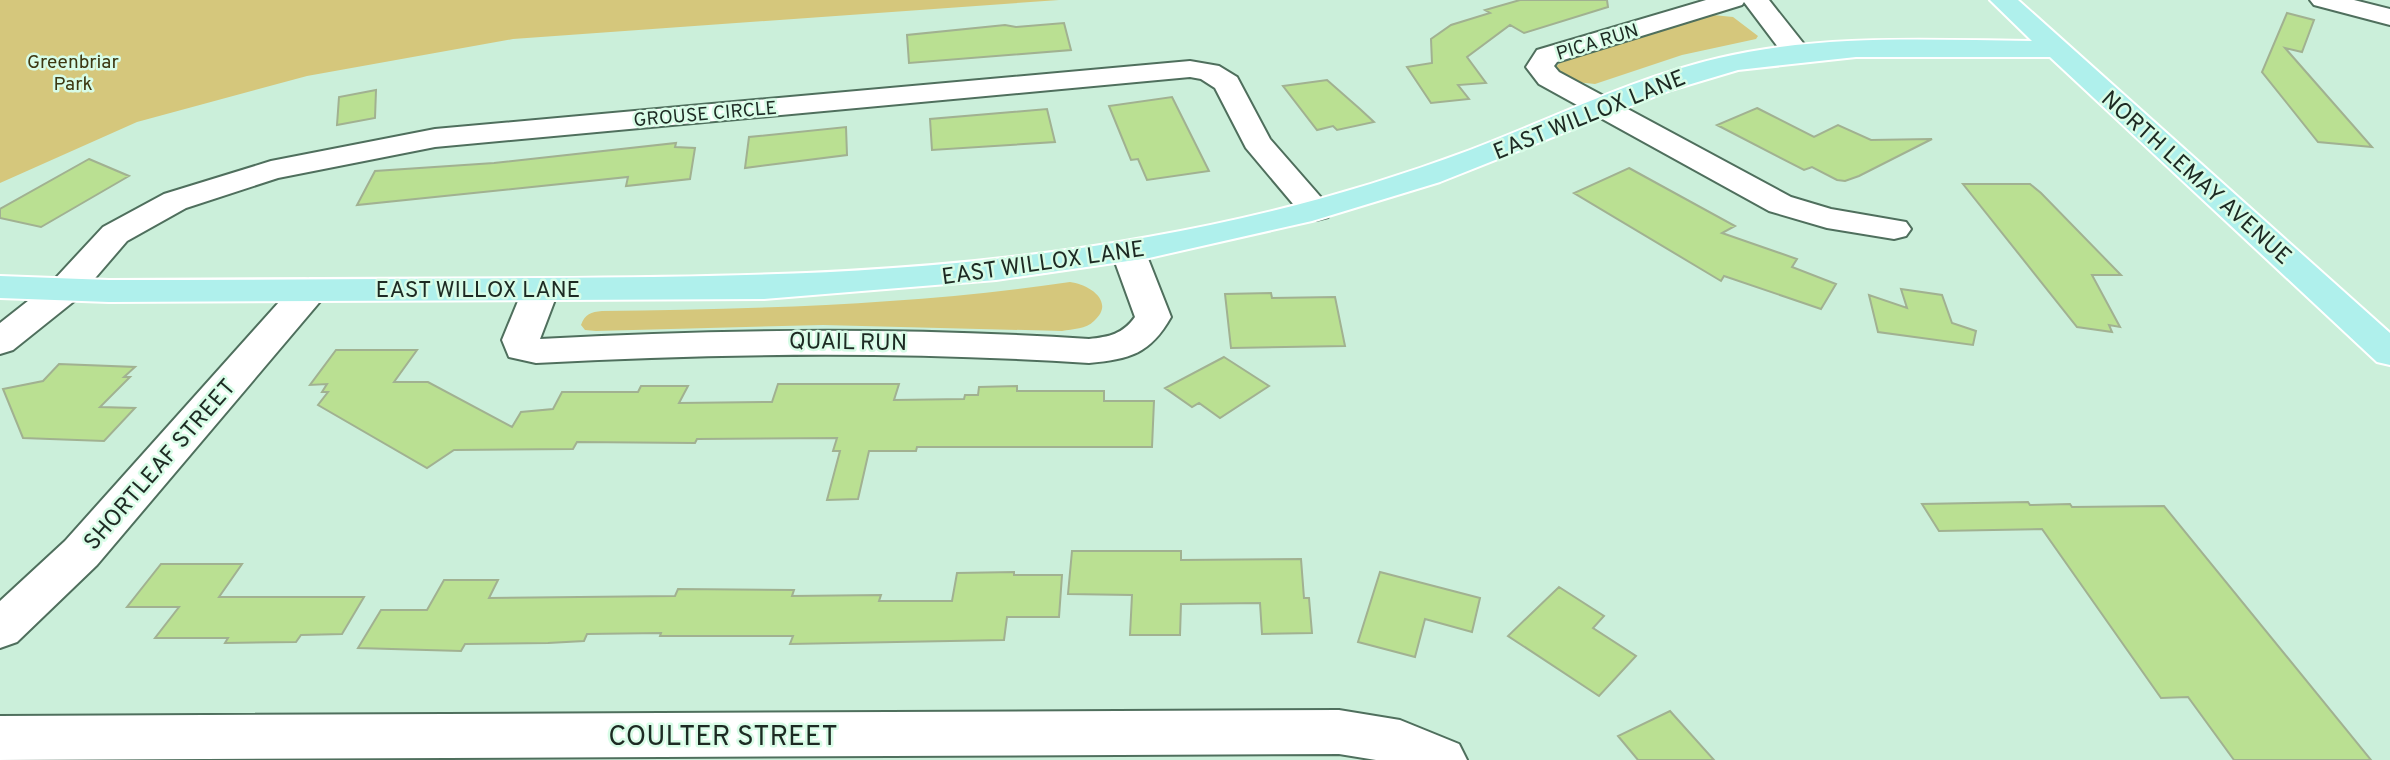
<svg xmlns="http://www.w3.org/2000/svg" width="2390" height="760" font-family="Overpass,sans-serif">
<rect width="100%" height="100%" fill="#cbefda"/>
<path fill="#d5c77c" d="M 0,0 L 1059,0 L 513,39 L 307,76 L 137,122 L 0,183 Z
M 1713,15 L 1733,17 L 1758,36 L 1756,39 L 1682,55 L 1595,84 L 1576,82 L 1555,67 L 1564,60 Z
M 1070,282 C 1089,284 1116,302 1094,321 C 1086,329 1073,329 1062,331 L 823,325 L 596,331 L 585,330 L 581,325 C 585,314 591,312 602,311 C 759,309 914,305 1070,282 Z"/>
<path fill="#bae092" stroke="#a1b191" stroke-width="2" d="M 1520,0 L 1607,0 L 1608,7 L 1524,33 L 1510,25 L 1467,57 L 1486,83 L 1458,85 L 1469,99 L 1431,103 L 1407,67 L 1432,63 L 1431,39 L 1451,25 L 1490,13 L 1485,10 Z
M 2287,13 L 2314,20 L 2302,52 L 2285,48 L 2372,147 L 2318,142 L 2262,72 Z
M 1064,23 L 1071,50 L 909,63 L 907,35 L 1005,25 L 1016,27 Z
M 1327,80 L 1360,109 L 1374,122 L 1337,130 L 1333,126 L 1317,130 L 1283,86 Z
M 376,90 L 375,118 L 337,125 L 339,97 Z
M 1172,97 L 1209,171 L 1147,180 L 1138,159 L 1131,160 L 1109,106 Z
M 1757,108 L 1814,137 L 1838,125 L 1871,140 L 1932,139 L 1859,176 L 1845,181 L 1837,180 L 1812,167 L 1804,170 L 1717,125 Z
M 1047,109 L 1055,142 L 932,150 L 930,119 Z
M 846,127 L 847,155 L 745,168 L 749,137 Z
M 676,143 L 675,147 L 695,148 L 690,179 L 626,186 L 628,177 L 357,205 L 375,171 L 494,163 Z
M 89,159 L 129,176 L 41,227 L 0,218 L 0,209 Z
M 1629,168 L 1735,226 L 1722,233 L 1797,259 L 1792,267 L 1836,284 L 1821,309 L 1724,276 L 1721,281 L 1574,193 Z
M 1963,184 L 2030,184 L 2041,193 L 2121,275 L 2092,275 L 2120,327 L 2109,325 L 2112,332 L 2077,327 Z
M 1901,289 L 1942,295 L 1952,323 L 1976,331 L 1973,345 L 1878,332 L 1869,295 L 1907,308 Z
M 1271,293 L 1272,298 L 1335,297 L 1345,346 L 1231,348 L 1225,294 Z
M 336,350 L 417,350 L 394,382 L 428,382 L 512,427 L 521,412 L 553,409 L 562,392 L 638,392 L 641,386 L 688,386 L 679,403 L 772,402 L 778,384 L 899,384 L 894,400 L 964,399 L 965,395 L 978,395 L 979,387 L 1017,386 L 1017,391 L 1104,391 L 1104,401 L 1154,401 L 1152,447 L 917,447 L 916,451 L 869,451 L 858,499 L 827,500 L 840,451 L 833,451 L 837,438 L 697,439 L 695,443 L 577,442 L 573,449 L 454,450 L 427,468 L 318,405 L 328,392 L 322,392 L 327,384 L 310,385 Z
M 1224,357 L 1269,386 L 1220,418 L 1199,403 L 1192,407 L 1165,388 Z
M 59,364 L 135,367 L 124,377 L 130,377 L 100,407 L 135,408 L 104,441 L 23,438 L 3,389 L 43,381 Z
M 2028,502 L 2030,505 L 2070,504 L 2072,507 L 2164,506 L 2371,760 L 2234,760 L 2188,697 L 2161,698 L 2042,529 L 1939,531 L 1922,504 Z
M 1072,551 L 1181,551 L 1181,560 L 1301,559 L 1304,598 L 1309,598 L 1312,633 L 1262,634 L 1260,603 L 1181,604 L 1180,635 L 1130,635 L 1132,595 L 1068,594 Z
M 161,564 L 242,564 L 219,597 L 364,597 L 342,634 L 301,635 L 296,642 L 225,643 L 228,638 L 155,638 L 179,607 L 127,607 Z
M 1014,572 L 1014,575 L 1062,575 L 1059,617 L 1007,617 L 1004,640 L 790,644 L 793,636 L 660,636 L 661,633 L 587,634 L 584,641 L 548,643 L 465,644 L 461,651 L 358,648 L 381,610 L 427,610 L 444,580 L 498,580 L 489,598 L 675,596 L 678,589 L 794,590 L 792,596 L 881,595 L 879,601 L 952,601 L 957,573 Z
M 1380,572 L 1480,598 L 1472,632 L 1425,619 L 1415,657 L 1358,642 Z
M 1559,587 L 1604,616 L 1593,628 L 1636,656 L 1599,696 L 1508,636 Z
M 1670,711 L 1714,760 L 1638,760 L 1618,736 Z"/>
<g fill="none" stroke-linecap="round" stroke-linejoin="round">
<defs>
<path id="minor" d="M 1706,0 L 1769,0 L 1811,53 L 1807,59 L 1787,59 L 1744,2 L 1742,5 L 1557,62 L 1554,66 L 1559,72 L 1791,197 L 1831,209 L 1906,222 L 1911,229 L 1906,236 L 1894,239 L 1827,228 L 1769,211 L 1539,84 L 1526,67 L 1537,50 Z
M 2310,0 L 2354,0 L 2390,9 L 2390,25 L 2314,5 Z
M 1190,61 L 1219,66 L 1237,77 L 1270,139 L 1332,210 L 1328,217 L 1316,220 L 1304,217 L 1246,148 L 1215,88 L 1201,79 L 1190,77 L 435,147 L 278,178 L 186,208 L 127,241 L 78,298 L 13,350 L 0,354 L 0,323 L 52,282 L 103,227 L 164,194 L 271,161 L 435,129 Z
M 1128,241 L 1140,244 L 1145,251 L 1171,317 C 1150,354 1130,359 1089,363 C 904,351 721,353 536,363 L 509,357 L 502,340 L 523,289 L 528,281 L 541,278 L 554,281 L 559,289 L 540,339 C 723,329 906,327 1089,339 C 1109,337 1123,334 1135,317 L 1111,251 L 1116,244 Z
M 310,279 L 323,282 L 328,290 L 323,298 L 97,565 L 17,642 L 0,648 L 0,601 L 65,541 L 297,282 Z
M 1339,710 L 1400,720 L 1459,744 L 1467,760 L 1376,760 L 1339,754 L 0,760 L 0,716 Z"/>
<path id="major" d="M 1990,0 L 2018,0 L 2390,333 L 2390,365 L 2377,362 L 2050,57 L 1856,57 L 1738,70 L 1671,90 L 1440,182 L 1312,221 L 1149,258 L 996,280 L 764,299 L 109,302 L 0,298 L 0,276 L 109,280 C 253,280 397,279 541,278 C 748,277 944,274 1148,237 C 1258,218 1366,189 1470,150 C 1552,119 1633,78 1719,58 C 1821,34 1927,40 2032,41 Z"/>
</defs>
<use href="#minor" stroke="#4f6f5d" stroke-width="4"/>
<use href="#major" stroke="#fff" stroke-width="4"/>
<use href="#minor" fill="#fff" fill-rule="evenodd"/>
<use href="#major" fill="#aff0ec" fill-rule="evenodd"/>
</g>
<g text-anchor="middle" stroke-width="5" stroke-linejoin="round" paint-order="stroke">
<g font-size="19" fill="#1d2a23" stroke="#d8fce7">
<text transform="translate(1597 41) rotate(-17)" y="7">PICA RUN</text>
<text transform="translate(705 113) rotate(-5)" y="7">GROUSE CIRCLE</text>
</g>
<g font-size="19" fill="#3d3711" stroke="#d8fce7">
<text x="73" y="68">Greenbriar<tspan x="73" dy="22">Park</tspan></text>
</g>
<g font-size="23" fill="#1d2a23" stroke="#d8fce7">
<text transform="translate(1589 114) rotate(-22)" y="8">EAST WILLOX LANE</text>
<text transform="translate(2197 177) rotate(42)" y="8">NORTH LEMAY AVENUE</text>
<text transform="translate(1043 262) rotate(-8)" y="8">EAST WILLOX LANE</text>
<text x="478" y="297">EAST WILLOX LANE</text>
<text transform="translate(848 341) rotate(1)" y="8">QUAIL RUN</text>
<text transform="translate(159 464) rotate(-49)" y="8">SHORTLEAF STREET</text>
</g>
<g font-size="28" fill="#1d2a23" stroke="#d8fce7">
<text x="723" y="745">COULTER STREET</text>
</g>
</g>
</svg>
